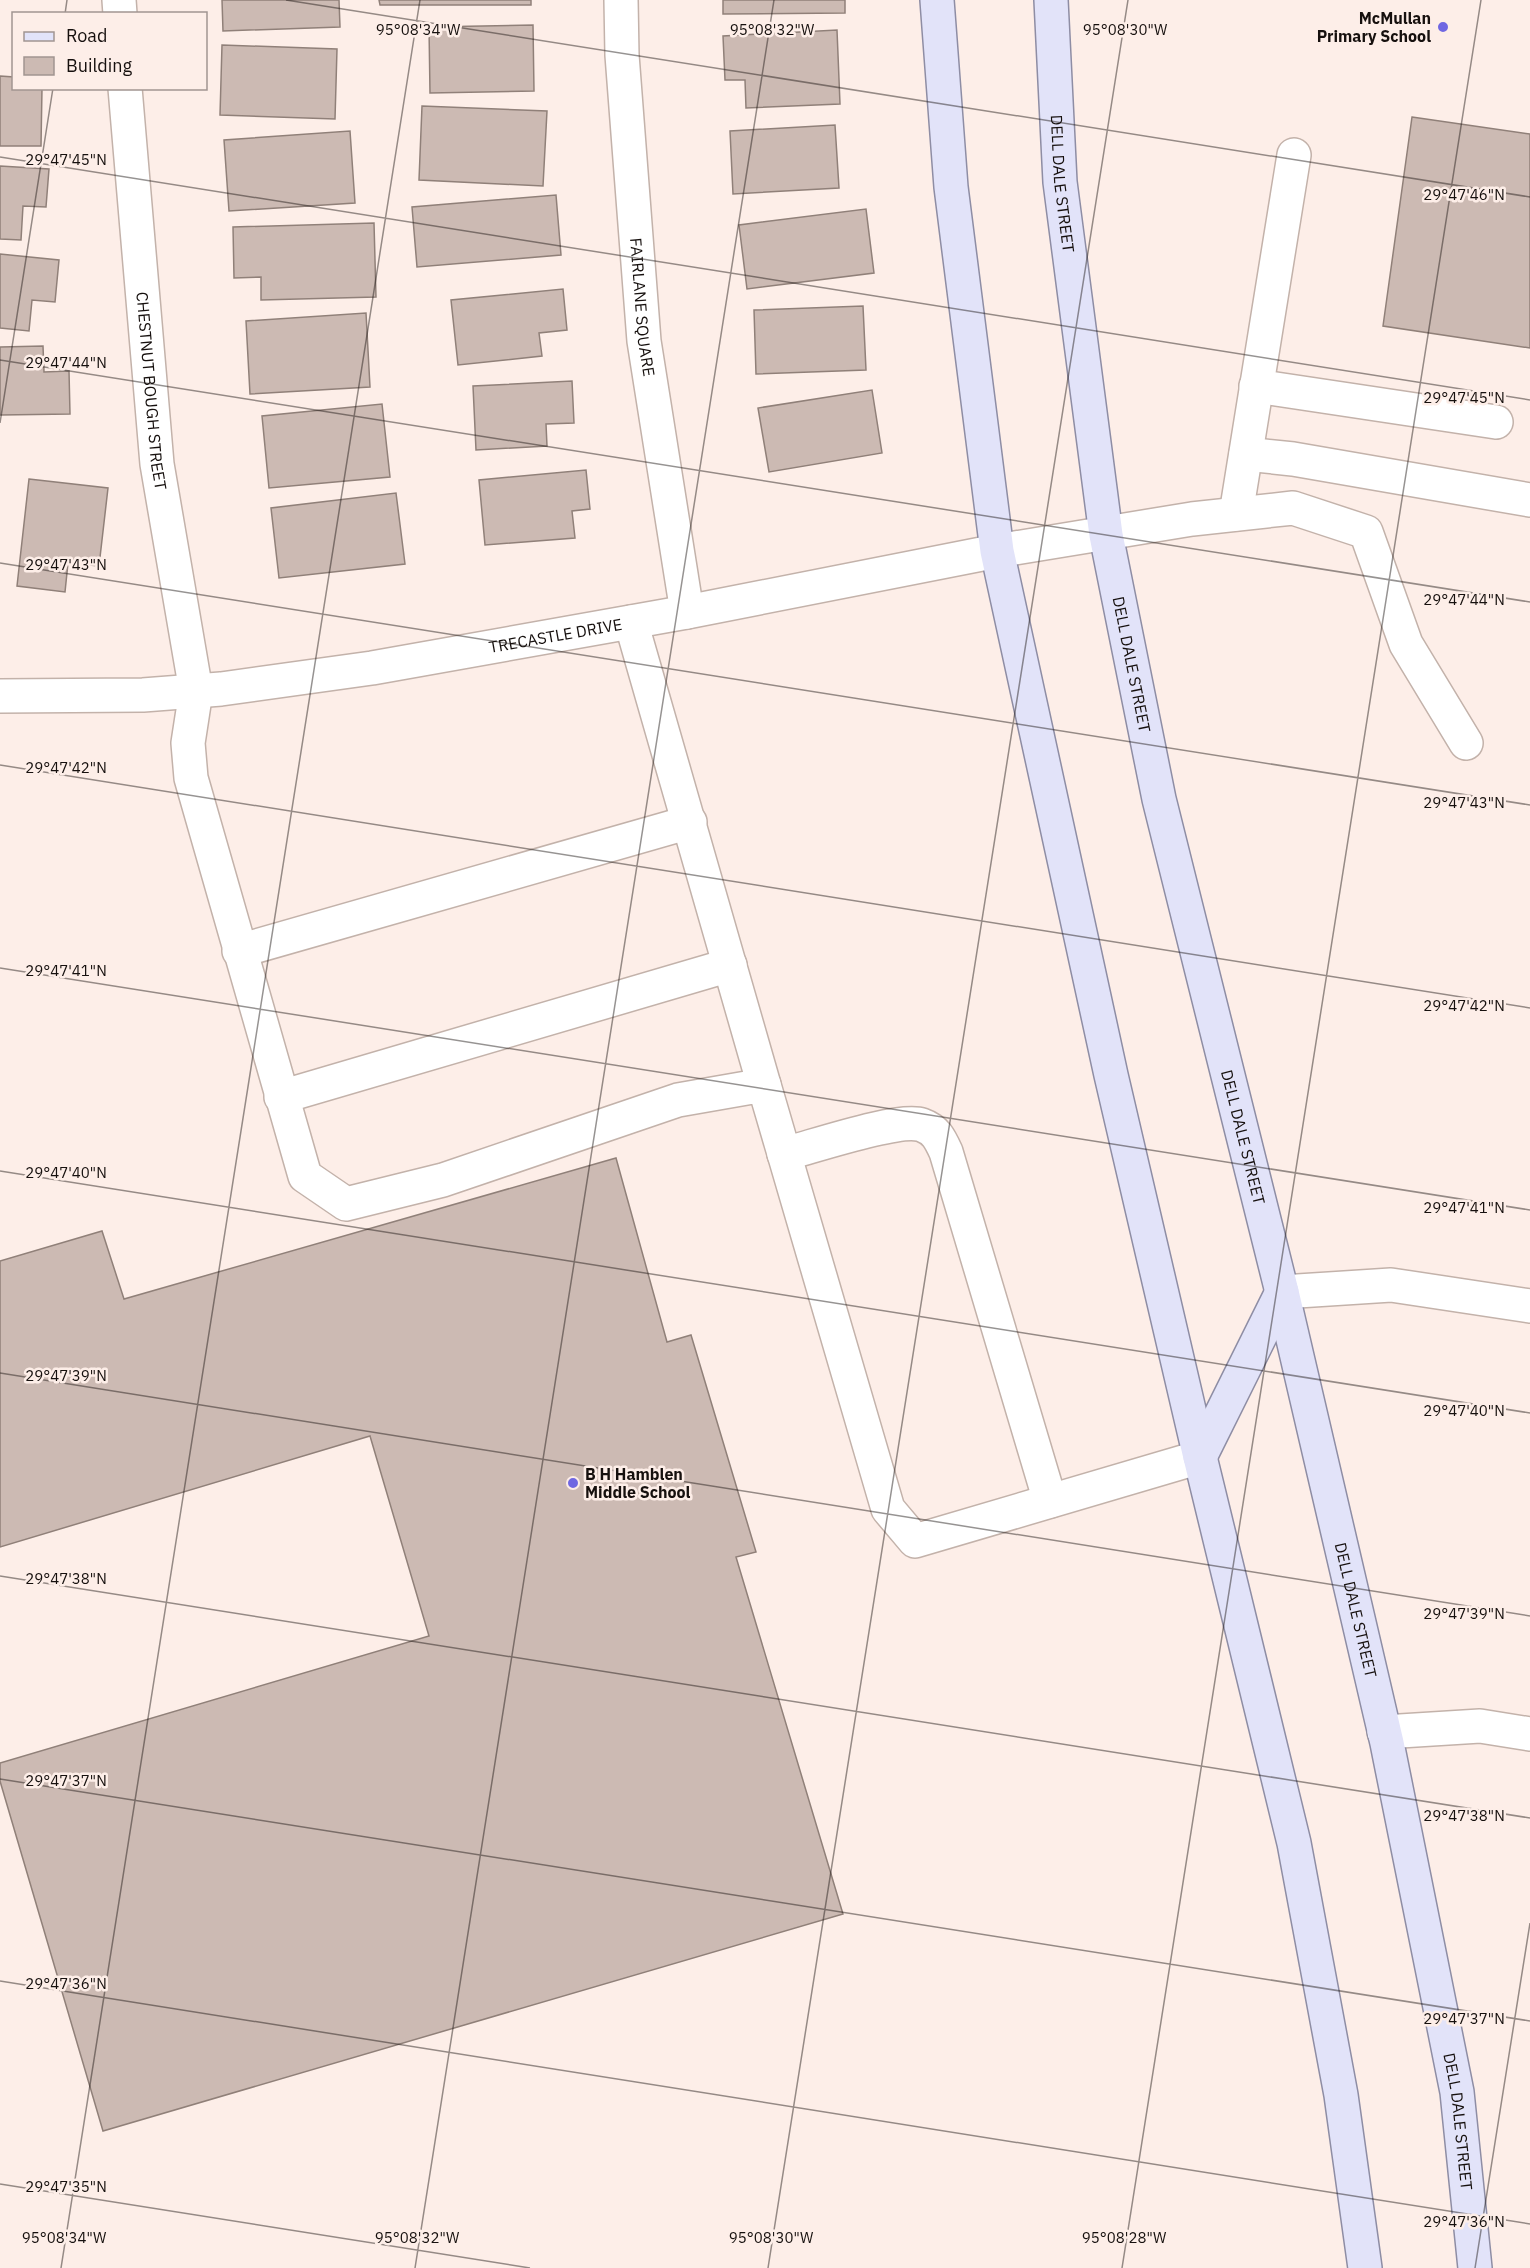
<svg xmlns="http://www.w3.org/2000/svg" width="1530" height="2268" font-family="'IBM Plex Sans',sans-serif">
<rect width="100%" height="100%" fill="#fdeee8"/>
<path fill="#ccbab3" stroke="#908079" stroke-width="1.5" d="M 222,0 L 339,0 L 340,27 L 223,31 Z
M 379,0 L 531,0 L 531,5 L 380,5 Z
M 723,0 L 845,0 L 845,13 L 723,14 Z
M 533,25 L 534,91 L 430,93 L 429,27 Z
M 837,30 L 840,104 L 746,108 L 745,80 L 725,80 L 723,36 Z
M 222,45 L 337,49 L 335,119 L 220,115 Z
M 0,76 L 14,77 L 14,88 L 42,88 L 41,146 L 0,146 Z
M 422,106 L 547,111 L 543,186 L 419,180 Z
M 1412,117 L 1530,134 L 1530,348 L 1383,326 Z
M 835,125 L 839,188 L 733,194 L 730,131 Z
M 350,131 L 355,203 L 229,211 L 224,140 Z
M 0,166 L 49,169 L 46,207 L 23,206 L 21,240 L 0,239 Z
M 556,195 L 561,255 L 417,267 L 412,207 Z
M 866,209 L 874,273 L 747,289 L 739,225 Z
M 374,223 L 376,297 L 261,300 L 261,277 L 234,278 L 233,227 Z
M 0,254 L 59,260 L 55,302 L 32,300 L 29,331 L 0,328 Z
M 563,289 L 567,330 L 539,333 L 542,356 L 458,365 L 451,300 Z
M 863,306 L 866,370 L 756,374 L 754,310 Z
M 366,313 L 370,387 L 250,394 L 246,321 Z
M 43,346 L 44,372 L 69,371 L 70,414 L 0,415 L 0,347 Z
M 572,381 L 574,423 L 546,424 L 547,446 L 476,450 L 473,386 Z
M 872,390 L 882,453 L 769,472 L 758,408 Z
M 382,404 L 390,477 L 269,488 L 262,416 Z
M 586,470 L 590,509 L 572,511 L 575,538 L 485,545 L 479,480 Z
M 29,479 L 108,488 L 99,566 L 68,563 L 65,592 L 17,586 Z
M 396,493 L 405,564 L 279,578 L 271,508 Z
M 616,1158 L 667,1342 L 691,1335 L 756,1552 L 736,1557 L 843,1914 L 103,2131 L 0,1781 L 0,1763 L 429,1636 L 370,1436 L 0,1547 L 0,1261 L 102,1231 L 124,1299 Z"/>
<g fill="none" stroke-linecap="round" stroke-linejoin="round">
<defs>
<g id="minor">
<path d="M 119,0 L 120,14"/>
<path id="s1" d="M 621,0 L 622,55 L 644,341 L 687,612"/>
<path id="s2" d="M 125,88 L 157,464 L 196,691 L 188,743 L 191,778 L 305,1176 L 346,1204 L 443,1180 L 678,1100 L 764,1085 L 888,1509 L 915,1541 L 1200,1457"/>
<path d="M 1256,386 L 1496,422"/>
<path d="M 1246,454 L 1293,459 L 1530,500"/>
<path d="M 1236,514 L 1294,155"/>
<path d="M 631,622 L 764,1085"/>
<path id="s3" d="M 0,696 L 143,695 L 221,689 L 372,668 L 687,612 L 997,551 L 1192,519 L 1293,508 L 1366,532 L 1406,644 L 1466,743"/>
<path d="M 239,951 L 690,822"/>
<path d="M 281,1097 L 730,965"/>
<path d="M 784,1154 C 812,1147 899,1117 922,1125 C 936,1130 940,1139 946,1152 L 1050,1501"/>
<path d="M 1282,1292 L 1391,1285 L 1530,1306"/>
<path d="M 1384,1732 L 1480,1726 L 1530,1734"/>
</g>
<g id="major">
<path d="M 937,0 L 951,187 L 997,551 L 1111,1075 L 1200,1457 L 1294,1843 L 1341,2095 L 1365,2268"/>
<path id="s4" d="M 1051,0 L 1060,182 L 1106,535 L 1159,799 L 1282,1292 L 1387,1743 L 1457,2092 L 1475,2268"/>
<path d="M 1200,1457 L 1282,1292"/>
</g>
</defs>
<use href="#minor" stroke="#c3b2aa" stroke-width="36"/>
<use href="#major" stroke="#8e8da4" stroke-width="36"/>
<use href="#minor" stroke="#fff" stroke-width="33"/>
<use href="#major" stroke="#e2e3f9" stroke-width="33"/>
</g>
<path fill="none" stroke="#16100e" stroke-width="1.5" stroke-opacity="0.45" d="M 286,0 L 1530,197M 65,14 L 67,0M 0,157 L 1530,400M 0,360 L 1530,602M 0,423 L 53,88M 0,563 L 1530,805M 0,765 L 1530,1008M 0,968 L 1530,1210M 0,1171 L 1530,1413M 0,1373 L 1530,1616M 0,1576 L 1530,1818M 0,1779 L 1530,2021M 0,1981 L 1530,2224M 0,2184 L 530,2268M 61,2268 L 420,0M 415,2268 L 774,0M 768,2268 L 1128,0M 1122,2268 L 1481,0M 1475,2268 L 1530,1923"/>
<g fill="#6f67e2" stroke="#fdeee8" stroke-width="2">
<circle cx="1443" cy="27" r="6"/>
<circle cx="573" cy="1483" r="6"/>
</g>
<g text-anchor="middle" stroke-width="5" stroke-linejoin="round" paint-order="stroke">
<g font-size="16" font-weight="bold" fill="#16100e" stroke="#fdeee8" text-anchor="end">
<text x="1431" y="24">McMullan<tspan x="1431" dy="18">Primary School</tspan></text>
<text x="585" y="1480" text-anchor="start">B H Hamblen<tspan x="585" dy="18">Middle School</tspan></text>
</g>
<g font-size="16" fill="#16100e" stroke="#fdeee8">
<text dy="6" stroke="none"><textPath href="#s4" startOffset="184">DELL DALE STREET</textPath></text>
<text dy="6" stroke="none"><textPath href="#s1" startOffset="308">FAIRLANE SQUARE</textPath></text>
<text dy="6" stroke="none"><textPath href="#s2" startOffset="304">CHESTNUT BOUGH STREET</textPath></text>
<text dy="6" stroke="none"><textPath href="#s3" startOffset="560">TRECASTLE DRIVE</textPath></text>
<text dy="6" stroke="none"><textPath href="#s4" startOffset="670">DELL DALE STREET</textPath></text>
<text dy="6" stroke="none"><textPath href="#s4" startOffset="1156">DELL DALE STREET</textPath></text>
<text dy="6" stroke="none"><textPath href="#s4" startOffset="1642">DELL DALE STREET</textPath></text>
<text dy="6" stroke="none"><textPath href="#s4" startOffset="2164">DELL DALE STREET</textPath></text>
</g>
</g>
<g font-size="15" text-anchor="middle" fill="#16100e" stroke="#fdeee8" stroke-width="5" stroke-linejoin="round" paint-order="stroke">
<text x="418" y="35">95°08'34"W</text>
<text x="772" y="35">95°08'32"W</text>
<text x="1125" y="35">95°08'30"W</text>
<text x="66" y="165">29°47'45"N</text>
<text x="1464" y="200">29°47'46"N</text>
<text x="66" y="368">29°47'44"N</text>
<text x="1464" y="403">29°47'45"N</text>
<text x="66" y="570">29°47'43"N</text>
<text x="1464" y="605">29°47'44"N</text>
<text x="66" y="773">29°47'42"N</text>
<text x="1464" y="808">29°47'43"N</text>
<text x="66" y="976">29°47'41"N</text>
<text x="1464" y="1011">29°47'42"N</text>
<text x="66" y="1178">29°47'40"N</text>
<text x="1464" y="1213">29°47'41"N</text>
<text x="66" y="1381">29°47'39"N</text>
<text x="1464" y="1416">29°47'40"N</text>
<text x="66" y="1584">29°47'38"N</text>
<text x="1464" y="1619">29°47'39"N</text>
<text x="66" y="1786">29°47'37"N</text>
<text x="1464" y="1821">29°47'38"N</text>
<text x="66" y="1989">29°47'36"N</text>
<text x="1464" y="2024">29°47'37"N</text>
<text x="66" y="2192">29°47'35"N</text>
<text x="1464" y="2227">29°47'36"N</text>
<text x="64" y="2243">95°08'34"W</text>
<text x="417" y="2243">95°08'32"W</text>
<text x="771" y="2243">95°08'30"W</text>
<text x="1124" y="2243">95°08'28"W</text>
</g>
<rect x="12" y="12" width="195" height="78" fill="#fdeee8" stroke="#a19591" stroke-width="1.5"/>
<rect x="24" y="32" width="30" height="9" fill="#e2e3f9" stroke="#a19591" stroke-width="1.5"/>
<text x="66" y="42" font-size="18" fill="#16100e">Road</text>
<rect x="24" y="57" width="30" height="18" fill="#ccbab3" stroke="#a19591" stroke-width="1.5"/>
<text x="66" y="72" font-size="18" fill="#16100e">Building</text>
</svg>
